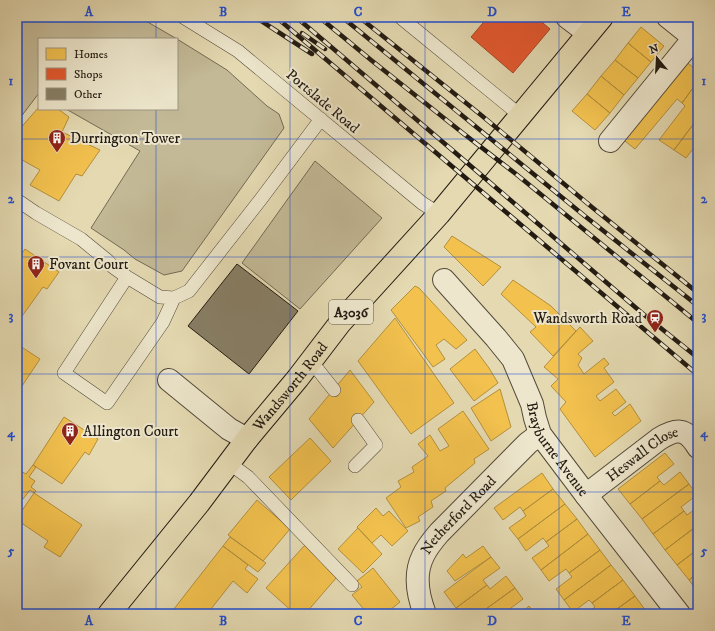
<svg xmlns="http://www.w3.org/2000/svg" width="715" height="631" font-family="'IM FELL DW Pica',serif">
<rect width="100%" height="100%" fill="#e4d9b1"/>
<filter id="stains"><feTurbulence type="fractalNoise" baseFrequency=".005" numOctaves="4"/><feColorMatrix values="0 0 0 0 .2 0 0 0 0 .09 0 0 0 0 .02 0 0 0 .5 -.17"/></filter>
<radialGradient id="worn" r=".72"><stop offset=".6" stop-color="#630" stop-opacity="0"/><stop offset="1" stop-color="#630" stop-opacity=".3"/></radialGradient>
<path fill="#c3b996" stroke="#736a54" d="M 17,17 L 139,17 L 177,39 L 39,39 L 39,93 L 17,122 Z
M 177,39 L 227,70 L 267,106 L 279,114 L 284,128 L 182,271 L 164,275 L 135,259 L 124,250 L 91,228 L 140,151 L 66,109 L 177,109 Z
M 315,161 L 382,218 L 300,309 L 242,263 Z"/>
<path fill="#f2c14e" stroke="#b48f3c" d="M 641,27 L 664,46 L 651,62 L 628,43 Z
M 628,43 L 651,62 L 638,78 L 615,60 Z
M 615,60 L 638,78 L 624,95 L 601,76 Z
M 685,61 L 698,71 L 698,81 L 682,103 L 677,99 L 635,149 L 621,138 Z
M 601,76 L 624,95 L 610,113 L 587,94 Z
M 698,81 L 698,118 L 674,150 L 659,140 L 685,106 L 682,103 Z
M 587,94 L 610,113 L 595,130 L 572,111 Z
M 39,107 L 39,109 L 58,109 L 69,117 L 62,132 L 100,150 L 82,176 L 76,174 L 59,201 L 30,185 L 40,170 L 17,157 L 17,132 Z
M 698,118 L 698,142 L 686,158 L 674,150 Z
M 452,236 L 501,267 L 483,286 L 444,247 Z
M 25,249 L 59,272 L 47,289 L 43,287 L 20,319 L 17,316 L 17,261 Z
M 513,280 L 551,306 L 576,331 L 553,356 L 530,332 L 536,327 L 501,294 Z
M 415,286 L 419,288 L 467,340 L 456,349 L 444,339 L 436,345 L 445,359 L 433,367 L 391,310 Z
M 395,318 L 454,403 L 411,434 L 358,361 Z
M 580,327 L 593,341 L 578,354 L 582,358 L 578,365 L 584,374 L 604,358 L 609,364 L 604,368 L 614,382 L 596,396 L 600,401 L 616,389 L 626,402 L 612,413 L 615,416 L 630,404 L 641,421 L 595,457 L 560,409 L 566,402 L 551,386 L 558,379 L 544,367 Z
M 17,344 L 40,359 L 18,392 L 17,391 Z
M 475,349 L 489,368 L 498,383 L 474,401 L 450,369 Z
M 350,370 L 374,402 L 333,448 L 309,419 Z
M 500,389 L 511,427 L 491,441 L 471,408 Z
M 463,411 L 489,449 L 474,459 L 475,463 L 445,488 L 446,491 L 431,501 L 433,507 L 418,517 L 420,521 L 406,528 L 386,498 L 401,487 L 398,481 L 414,472 L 412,467 L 428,456 L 418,444 L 430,435 L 440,451 L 449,446 L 438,429 Z
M 64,417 L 98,439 L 89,455 L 85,452 L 62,484 L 33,465 Z
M 310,438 L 331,461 L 291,500 L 269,477 Z
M 665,453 L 674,464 L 657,477 L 660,481 L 630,504 L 618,489 Z
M 33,465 L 36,467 L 29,477 L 35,481 L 31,487 L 36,491 L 34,493 L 30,490 L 23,499 L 17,495 L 17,487 L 22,481 L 17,477 L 17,473 L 19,470 L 26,474 Z
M 680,472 L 689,484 L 642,519 L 630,504 L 660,481 L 664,485 Z
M 542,473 L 553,489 L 523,511 L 520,507 L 503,520 L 494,508 Z
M 689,484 L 697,495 L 681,507 L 684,511 L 653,534 L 642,519 Z
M 553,489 L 565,504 L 518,539 L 509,528 L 526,516 L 523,511 Z
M 34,493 L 82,525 L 60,557 L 44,547 L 48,541 L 17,520 L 17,518 Z
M 257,500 L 290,529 L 263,561 L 228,535 Z
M 565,504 L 577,519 L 546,542 L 543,538 L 526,551 L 518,539 Z
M 698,507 L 698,525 L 665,550 L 653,534 L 684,511 L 687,515 Z
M 376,508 L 383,516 L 389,511 L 408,531 L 392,546 L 381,535 L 372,543 L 357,527 Z
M 577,519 L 588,534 L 541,570 L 532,558 L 549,546 L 546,542 Z
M 698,525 L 698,549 L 677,565 L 665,550 Z
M 358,528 L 382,554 L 363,573 L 338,549 Z
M 588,534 L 600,550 L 569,573 L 566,569 L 549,581 L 541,570 Z
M 230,537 L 266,563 L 258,572 L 223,546 Z
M 305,545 L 337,577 L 305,614 L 295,614 L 266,588 Z
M 223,546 L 248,565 L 245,569 L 258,579 L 247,593 L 233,581 L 207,614 L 170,614 Z
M 483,546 L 491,557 L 455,581 L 447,571 L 463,554 L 466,558 Z
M 698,549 L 698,573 L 689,580 L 677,565 Z
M 600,550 L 611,565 L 564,600 L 556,589 L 572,577 L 569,573 Z
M 491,557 L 500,568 L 483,580 L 487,585 L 456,608 L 444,592 Z
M 611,565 L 623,580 L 592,603 L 589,600 L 573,612 L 564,600 Z
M 373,568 L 400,602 L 390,610 L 393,614 L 363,614 L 366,612 L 352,595 L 362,587 L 357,581 Z
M 698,573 L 698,592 L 689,580 Z
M 506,576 L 515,588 L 479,614 L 461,614 L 456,608 L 487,585 L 490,589 Z
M 623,580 L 635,596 L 610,614 L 586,614 L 595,607 L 592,603 Z
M 515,588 L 523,599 L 507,611 L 509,614 L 479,614 Z
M 635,596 L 646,611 L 642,614 L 610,614 Z
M 529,606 L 535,614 L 520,614 Z"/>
<path fill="#e4572e" stroke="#aa4526" d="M 488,17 L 536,17 L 550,29 L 513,73 L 471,37 Z"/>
<path fill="#877e65" stroke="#231b12" d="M 237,264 L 298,311 L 249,374 L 188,326 Z"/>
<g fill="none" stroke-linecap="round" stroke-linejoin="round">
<defs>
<path id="service" d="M 183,17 L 238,51 L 422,203 L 439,214
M 400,17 L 521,116
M 17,200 L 36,213 L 81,239 L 108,261 L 113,267 L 127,277 L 160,297 L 174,298 L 189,291 L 261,199 L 321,119
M 127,277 L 64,373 L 107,403 L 163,322 L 174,298
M 311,361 L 334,390
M 229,463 L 248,477 L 352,585
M 355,466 L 376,445 L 358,420"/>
<g id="minor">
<path d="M 567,17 L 588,33"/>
<path d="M 668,17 L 698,41"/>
<path d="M 610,141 L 698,33"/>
<path id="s1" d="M 444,280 L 496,338 L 513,359 L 532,404 L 535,418 L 540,434 L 586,495 L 679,614"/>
<path d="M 169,380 L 229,429 L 247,439"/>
<path id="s2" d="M 586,495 L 659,439 C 677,428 686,428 698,447"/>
<path id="s3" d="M 425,614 C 418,596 414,574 423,556 C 427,547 433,540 439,533 L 521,450 L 528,443 L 540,434"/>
</g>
<g id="primary">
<path id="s4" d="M 109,614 L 199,503 L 247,439 L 298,378 L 340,323 L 439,214 L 602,17"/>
</g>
</defs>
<use href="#service" stroke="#534a3a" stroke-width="14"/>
<use href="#minor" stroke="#534a3a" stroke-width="24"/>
<use href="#primary" stroke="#231b12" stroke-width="24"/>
<use href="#service" stroke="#ede6cc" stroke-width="13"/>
<use href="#minor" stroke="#ede6cc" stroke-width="22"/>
<use href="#primary" stroke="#e4d9b1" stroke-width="22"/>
<defs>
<path id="rail" d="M 255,17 L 312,54
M 276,17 L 698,375
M 296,17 L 451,149 L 642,313 L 698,358
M 319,17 L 371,60 L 464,134 L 516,174 L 698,323
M 342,17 L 586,217 L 698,306
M 359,17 L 481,115 L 593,208 L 698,293
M 302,33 L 325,49"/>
</defs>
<use href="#rail" stroke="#231b12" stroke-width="4.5"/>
<use href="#rail" stroke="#ede6cc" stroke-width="3" stroke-dasharray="9" stroke-linecap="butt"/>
</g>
<path fill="none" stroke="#1d4ed8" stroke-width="1" stroke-opacity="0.55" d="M 156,17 L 156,39M 290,17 L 290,614M 425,17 L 425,614M 559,17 L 559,614M 156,109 L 156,614M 17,139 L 698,139M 17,257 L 698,257M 17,374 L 698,374M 17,492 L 698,492"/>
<defs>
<symbol id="building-pin" viewBox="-11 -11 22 30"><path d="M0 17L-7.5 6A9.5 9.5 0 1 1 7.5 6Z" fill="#8f2418" stroke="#ede6cc"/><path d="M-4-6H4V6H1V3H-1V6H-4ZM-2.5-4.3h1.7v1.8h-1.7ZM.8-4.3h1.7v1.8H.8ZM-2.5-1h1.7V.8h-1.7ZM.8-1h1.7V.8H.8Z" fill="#fff"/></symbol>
<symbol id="station-pin" viewBox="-11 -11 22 30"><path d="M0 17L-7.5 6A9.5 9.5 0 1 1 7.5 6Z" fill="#8f2418" stroke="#ede6cc"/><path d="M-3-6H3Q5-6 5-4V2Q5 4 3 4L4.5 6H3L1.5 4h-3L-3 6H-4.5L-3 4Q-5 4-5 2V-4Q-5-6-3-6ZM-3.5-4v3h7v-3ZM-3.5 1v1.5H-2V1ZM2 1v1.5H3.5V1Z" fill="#fff"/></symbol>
</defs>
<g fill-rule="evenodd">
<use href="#building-pin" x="47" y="128" width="20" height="27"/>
<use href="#building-pin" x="26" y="254" width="20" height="27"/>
<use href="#station-pin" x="645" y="308" width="20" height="27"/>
<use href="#building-pin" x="60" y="421" width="20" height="27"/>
</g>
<g text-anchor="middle" stroke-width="4" stroke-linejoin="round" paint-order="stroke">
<rect fill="#ede6cc" stroke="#60584a" stroke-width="1" x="329" y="300" width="44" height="24" rx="3"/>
<g font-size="14" font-weight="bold" fill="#231b12">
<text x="351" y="317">A3036</text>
</g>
<g font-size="15" fill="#231b12" stroke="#ede6cc">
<text transform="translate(323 101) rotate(40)" y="5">Portslade Road</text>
<text dy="5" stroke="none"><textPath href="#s4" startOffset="291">Wandsworth Road</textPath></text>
<text dy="5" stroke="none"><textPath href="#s1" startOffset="206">Brayburne Avenue</textPath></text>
<text dy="5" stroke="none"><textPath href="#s2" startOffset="70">Heswall Close</textPath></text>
<text dy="5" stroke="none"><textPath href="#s3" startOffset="114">Netherford Road</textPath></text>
</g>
<g font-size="15" fill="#231b12" stroke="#ede6cc" text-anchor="start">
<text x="70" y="143">Durrington Tower</text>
<text x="49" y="269">Fovant Court</text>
<text x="642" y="323" text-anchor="end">Wandsworth Road</text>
<text x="83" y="436">Allington Court</text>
</g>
</g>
<rect width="715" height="631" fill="none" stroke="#e4d9b1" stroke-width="44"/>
<rect x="38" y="38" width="140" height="72" fill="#ede6cc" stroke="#9c9582"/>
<rect x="46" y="48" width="20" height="12" fill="#f2c14e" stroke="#9c9582"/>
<text x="74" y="58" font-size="12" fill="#231b12">Homes</text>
<rect x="46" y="68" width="20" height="12" fill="#e4572e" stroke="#9c9582"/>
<text x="74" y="78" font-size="12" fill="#231b12">Shops</text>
<rect x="46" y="88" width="20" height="12" fill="#877e65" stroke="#9c9582"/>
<text x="74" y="98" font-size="12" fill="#231b12">Other</text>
<g transform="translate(657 58) rotate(342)" stroke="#ede6cc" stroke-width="3" paint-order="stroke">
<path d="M0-3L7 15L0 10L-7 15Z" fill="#231b12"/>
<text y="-6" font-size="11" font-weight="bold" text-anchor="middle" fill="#231b12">N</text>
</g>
<rect x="22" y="22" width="671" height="587" fill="none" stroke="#1d4ed8" stroke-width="1.5"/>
<g font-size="13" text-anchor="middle" font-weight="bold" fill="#1d4ed8">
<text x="89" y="16">A</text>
<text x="223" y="16">B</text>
<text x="358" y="16">C</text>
<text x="492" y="16">D</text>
<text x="626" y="16">E</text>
<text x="11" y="85">1</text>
<text x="704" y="85">1</text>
<text x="11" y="203">2</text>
<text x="704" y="203">2</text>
<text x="11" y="320">3</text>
<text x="704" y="320">3</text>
<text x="11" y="437">4</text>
<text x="704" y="437">4</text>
<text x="11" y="555">5</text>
<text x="704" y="555">5</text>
<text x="89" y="625">A</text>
<text x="223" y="625">B</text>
<text x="358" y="625">C</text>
<text x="492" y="625">D</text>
<text x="626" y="625">E</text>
</g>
<rect width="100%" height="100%" filter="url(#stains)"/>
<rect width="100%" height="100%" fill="url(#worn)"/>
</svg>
